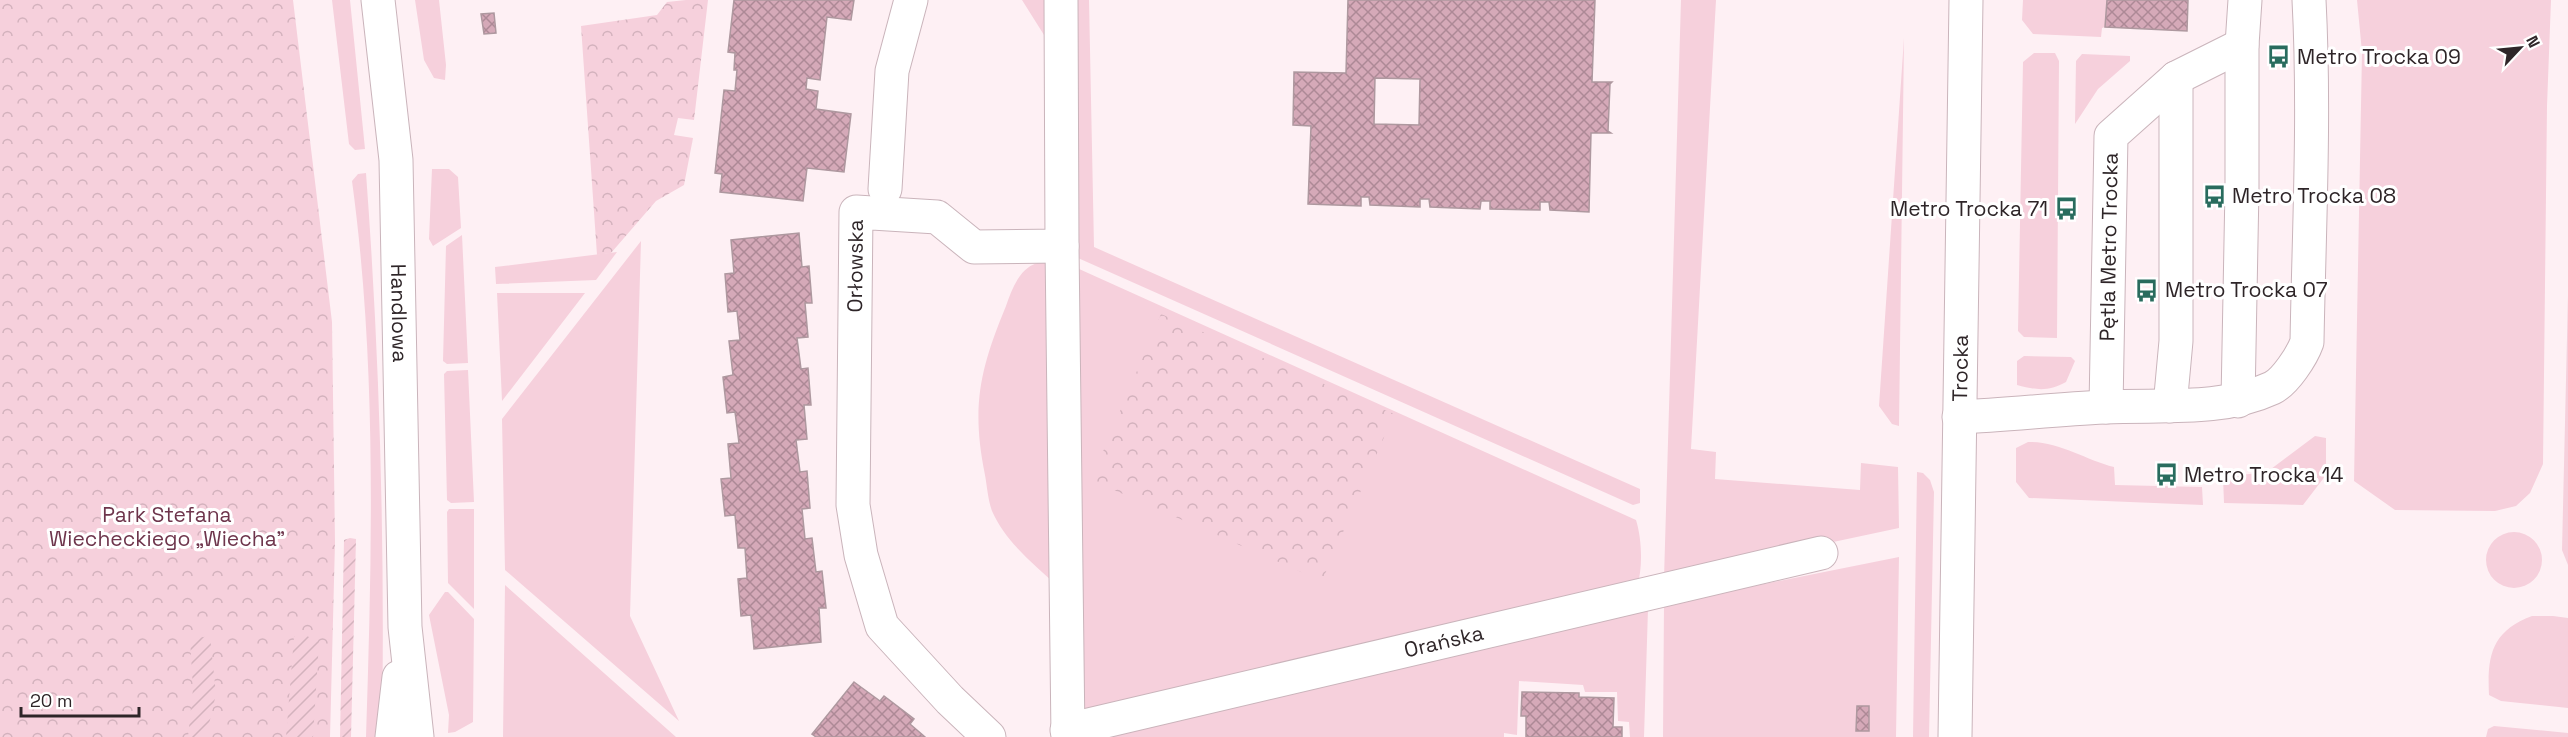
<svg xmlns="http://www.w3.org/2000/svg" width="2568" height="737" font-family="'Space Grotesk',sans-serif">
<defs>
<pattern id="park-crowns" width="20" height="18" patternUnits="userSpaceOnUse" patternTransform="scale(1.5)"><rect width="20" height="18" fill="#f6d0dc"/><path d="M2 6a3 3 0 1 1 6 0M12 15a3 3 0 1 1 6 0" fill="none" stroke="#d3b2bd"/></pattern>
<pattern id="garden-furrows" width="10" height="10" patternUnits="userSpaceOnUse" patternTransform="scale(1.5)"><rect width="10" height="10" fill="#f6d0dc"/><path d="M-1 1l2-2M0 10L10 0M9 11l2-2" fill="none" stroke="#d3b2bd"/></pattern>
<pattern id="building-cross-hatch" width="8" height="8" patternUnits="userSpaceOnUse" patternTransform="scale(1.5)"><rect width="8" height="8" fill="#d5a9b8"/><path d="M0 0l8 8M0 8l8-8" fill="none" stroke="#ad8996"/></pattern>
</defs>
<rect width="100%" height="100%" fill="#fef0f4"/>
<path fill="#f6d0dc" d="M 332,0 L 350,0 L 365,149 L 355,150 L 349,144 Z
M 415,0 L 439,0 L 446,65 L 445,80 L 434,78 L 424,60 Z
M 1022,0 L 1044,0 L 1044,35 Z
M 1075,0 L 1089,0 L 1094,247 L 1640,489 L 1640,503 L 1633,505 L 1078,258 Z
M 1681,0 L 1716,0 L 1691,449 L 1716,452 L 1715,479 L 1860,490 L 1861,463 L 1898,467 L 1899,528 L 1664,578 Z
M 2023,0 L 2107,0 L 2105,27 L 2102,28 L 2101,37 L 2033,34 L 2022,20 Z
M 2357,0 L 2551,0 L 2547,106 L 2543,464 L 2530,493 L 2516,506 L 2495,511 L 2395,510 L 2354,481 L 2362,52 Z
M 1904,38 L 1899,426 L 1892,424 L 1879,406 Z
M 2034,53 L 2055,53 L 2059,61 L 2057,338 L 2024,337 L 2018,331 L 2023,62 Z
M 2082,54 L 2130,56 L 2130,61 L 2098,89 L 2075,124 L 2076,61 Z
M 432,169 L 449,169 L 458,177 L 461,228 L 433,246 L 429,239 Z
M 366,173 C 380,361 385,549 382,737 L 366,737 C 372,552 377,365 352,181 L 358,174 Z
M 462,235 L 468,363 L 447,364 L 443,361 L 446,246 Z
M 641,241 L 630,616 L 679,721 L 505,570 L 502,419 Z
M 617,252 L 596,280 L 496,284 L 495,267 Z
M 1037,263 L 1052,263 L 1058,586 C 1034,565 1005,541 992,511 C 988,500 987,486 985,475 C 971,406 980,369 1006,306 C 1012,289 1019,269 1037,263 Z
M 1068,264 L 1636,520 C 1642,539 1643,568 1637,587 L 1076,714 Z
M 497,293 L 585,293 L 502,401 Z
M 2568,295 L 2568,565 L 2562,550 Z
M 2024,356 L 2071,357 L 2075,361 L 2066,382 C 2048,392 2036,390 2017,385 L 2017,361 Z
M 468,370 L 474,502 L 451,503 L 447,500 L 444,374 L 447,371 Z
M 2315,436 L 2326,438 L 2326,475 L 2303,505 L 2224,503 L 2223,477 L 2267,472 Z
M 2028,442 C 2058,441 2086,460 2114,467 L 2115,485 L 2202,487 L 2203,505 L 2029,498 L 2016,482 L 2016,448 Z
M 1917,472 L 1923,473 L 1930,480 L 1934,492 L 1929,737 L 1913,737 Z
M 449,509 L 474,509 L 474,609 L 448,583 L 447,512 Z
M2486 560a28 28 0 1 1 56 0a28 28 0 1 1-56 0Z
M 1899,557 L 1896,737 L 1663,737 L 1664,604 Z
M 505,585 L 676,737 L 503,737 Z
M 445,592 L 448,592 L 474,619 L 473,722 L 455,732 L 448,733 L 449,715 L 429,615 Z
M 1648,609 L 1644,737 L 1630,737 L 1629,722 L 1618,721 L 1617,692 L 1585,692 L 1583,685 L 1519,681 L 1517,735 L 1504,733 L 1504,737 L 1111,737 L 1120,732 Z
M 2532,616 L 2553,616 L 2568,618 L 2568,708 L 2501,701 L 2489,695 C 2487,655 2492,631 2532,616 Z
M 2494,726 L 2568,733 L 2568,737 L 2486,737 L 2488,729 Z"/>
<path fill="url(#park-crowns)" d="M 0,0 L 293,0 L 332,322 L 335,542 L 330,737 L 0,737 Z
M 686,0 L 708,0 L 694,120 L 678,118 L 674,135 L 693,138 L 684,185 L 656,201 L 611,253 L 597,255 L 581,26 L 657,15 L 667,2 Z
M 1161,314 L 1394,414 L 1322,581 L 1091,480 Z"/>
<path fill="url(#garden-furrows)" d="M 350,538 L 356,539 L 351,737 L 340,737 L 344,540 Z
M 301,633 L 319,642 L 313,737 L 286,737 L 294,637 Z
M 210,636 L 216,694 L 206,737 L 188,737 L 193,689 L 190,639 Z"/>
<path fill="url(#building-cross-hatch)" stroke="#ae989f" stroke-width="1.5" fill-rule="evenodd" d="M 734,0 L 854,0 L 851,20 L 827,17 L 820,80 L 807,78 L 806,89 L 818,91 L 816,109 L 851,114 L 844,172 L 807,168 L 803,201 L 720,192 L 722,174 L 715,173 L 724,90 L 735,91 L 737,70 L 734,70 L 735,53 L 728,52 Z
M 1348,0 L 1595,0 L 1592,82 L 1612,82 L 1610,84 L 1608,131 L 1611,133 L 1591,133 L 1589,212 L 1550,210 L 1549,202 L 1540,202 L 1540,210 L 1490,209 L 1490,201 L 1481,201 L 1480,209 L 1430,207 L 1429,199 L 1420,199 L 1420,207 L 1370,205 L 1369,197 L 1361,197 L 1361,206 L 1308,204 L 1311,126 L 1293,125 L 1294,72 L 1346,73 ZM 1375,78 L 1420,79 L 1419,125 L 1374,124 Z
M 2107,0 L 2188,0 L 2187,31 L 2105,27 Z
M 494,13 L 496,33 L 484,34 L 481,14 Z
M 799,233 L 802,267 L 809,266 L 812,303 L 805,303 L 808,337 L 797,338 L 801,369 L 808,368 L 811,405 L 804,405 L 807,439 L 796,440 L 800,472 L 807,471 L 810,508 L 802,509 L 805,539 L 812,538 L 816,572 L 822,571 L 826,608 L 819,608 L 821,642 L 754,649 L 751,615 L 741,616 L 738,579 L 747,578 L 745,548 L 738,548 L 735,515 L 725,516 L 721,479 L 731,478 L 728,444 L 739,443 L 735,412 L 727,413 L 723,377 L 733,375 L 729,341 L 740,340 L 737,311 L 728,312 L 725,274 L 734,273 L 731,240 Z
M 854,682 L 880,701 L 884,696 L 914,719 L 910,724 L 925,737 L 816,737 L 812,734 Z
M 1522,692 L 1579,693 L 1579,697 L 1614,698 L 1613,727 L 1622,727 L 1622,737 L 1526,737 L 1526,716 L 1521,716 Z
M 1857,706 L 1869,706 L 1869,731 L 1856,731 Z"/>
<g fill="none" stroke-linecap="round" stroke-linejoin="round">
<defs>
<g id="minor">
<path id="s1" d="M 378,0 L 396,160 L 405,627 L 417,737"/>
<path d="M 885,189 L 892,71 L 911,0"/>
<path d="M 1062,246 L 1068,737"/>
<path d="M 2238,401 L 2242,188 L 2242,45 L 2245,0"/>
<path d="M 2170,406 L 2176,341 L 2176,78"/>
<path id="s2" d="M 2106,407 L 2111,136 L 2176,78 L 2242,45"/>
<path d="M 1959,417 C 2008,415 2056,409 2105,407 C 2161,404 2220,412 2272,388 C 2285,382 2302,356 2307,342 C 2309,228 2315,114 2309,0"/>
<path id="s3" d="M 1067,730 L 1821,553"/>
<path d="M 392,737 L 399,677"/>
<path id="s4" d="M 989,737 L 950,700 L 882,626 L 861,555 L 853,505 L 856,212 L 937,217 L 974,247 L 1062,246 L 1061,0"/>
<path id="s5" d="M 1955,737 L 1966,0"/>
</g>
</defs>
<use href="#minor" stroke="#cab4bb" stroke-width="35"/>
<use href="#minor" stroke="#fff" stroke-width="33"/>
</g>
<defs>
<symbol id="bus-bare" viewBox="-9 -9 18 18"><path d="M-5-6H5V4H4V6H2V4H-2V6H-4V4H-5ZM-3.5-4V0h7V-4ZM-3.5 1.2v1.5H-2V1.2ZM2 1.2v1.5H3.5V1.2Z" fill="#296c5e" stroke="#fff" stroke-width="2.5" paint-order="stroke"/></symbol>
</defs>
<g fill-rule="evenodd">
<use href="#bus-bare" x="2262" y="40" width="33" height="33"/>
<use href="#bus-bare" x="2198" y="180" width="33" height="33"/>
<use href="#bus-bare" x="2050" y="192" width="33" height="33"/>
<use href="#bus-bare" x="2130" y="274" width="33" height="33"/>
<use href="#bus-bare" x="2150" y="458" width="33" height="33"/>
</g>
<g text-anchor="middle" stroke-width="6" stroke-linejoin="round" paint-order="stroke">
<g font-size="21" fill="#2e2528" stroke="#fff" text-anchor="start">
<text x="2297" y="64">Metro Trocka 09</text>
<text x="2232" y="203">Metro Trocka 08</text>
<text x="2048" y="216" text-anchor="end">Metro Trocka 71</text>
<text x="2165" y="297">Metro Trocka 07</text>
<text x="2184" y="482">Metro Trocka 14</text>
</g>
<g font-size="21" fill="#2e2528" stroke="#fff">
<text dy="7" stroke="none"><textPath href="#s2" startOffset="160">Pętla Metro Trocka</textPath></text>
<text dy="7" stroke="none"><textPath href="#s4" startOffset="518">Orłowska</textPath></text>
<text dy="7" stroke="none"><textPath href="#s1" startOffset="314">Handlowa</textPath></text>
<text dy="7" stroke="none"><textPath href="#s5" startOffset="369">Trocka</textPath></text>
<text dy="7" stroke="none"><textPath href="#s3" startOffset="387">Orańska</textPath></text>
</g>
<g font-size="21" fill="#6e354c" stroke="#fff">
<text x="167" y="522">Park Stefana<tspan x="167" dy="24">Wiecheckiego „Wiecha”</tspan></text>
</g>
</g>
<g transform="translate(2520 48) rotate(64)" stroke="#ffffff" stroke-width="4.5" paint-order="stroke">
<path d="M0-4.5L10 22L0 15L-10 22Z" fill="#2e2528"/>
<text y="-9" font-size="16" font-weight="bold" text-anchor="middle" fill="#2e2528">N</text>
</g>
<path d="M21 707v9h118v-9" fill="none" stroke="#2e2528" stroke-width="3"/>
<text x="30" y="707" font-size="18" fill="#2e2528" stroke="#ffffff" stroke-width="4.5" paint-order="stroke">20 m</text>
</svg>
